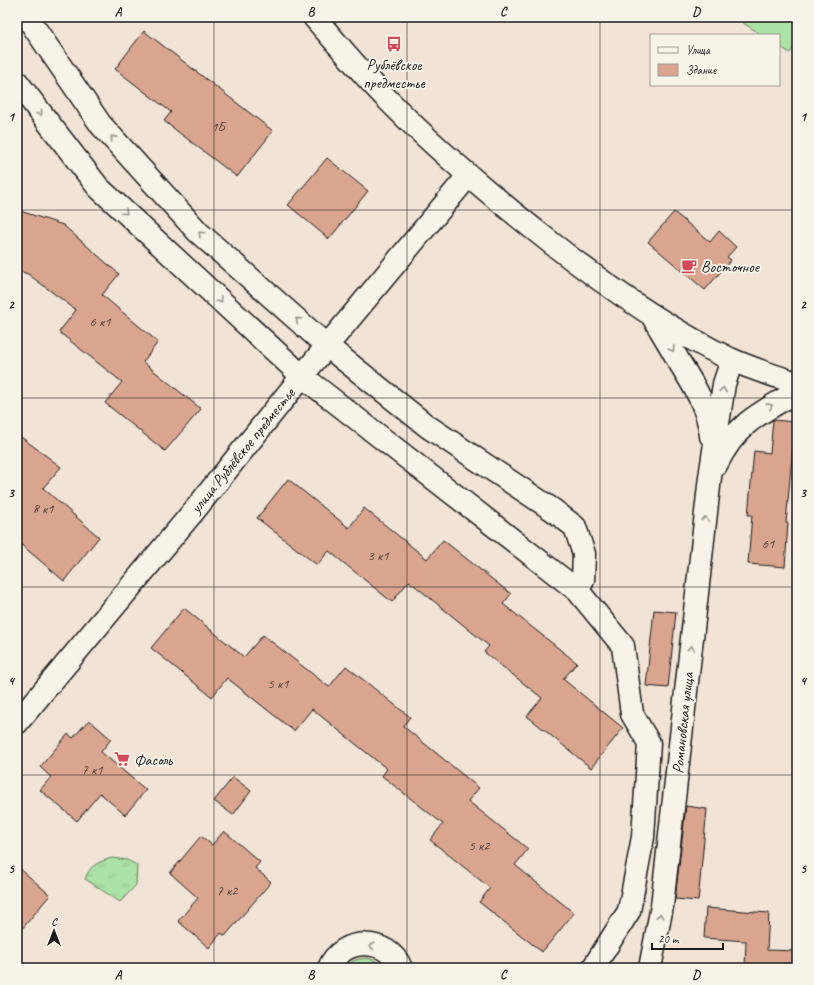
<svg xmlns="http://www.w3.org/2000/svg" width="814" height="985" font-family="Caveat,sans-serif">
<defs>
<pattern id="park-tufts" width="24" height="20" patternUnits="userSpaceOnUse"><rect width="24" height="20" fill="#abe2a5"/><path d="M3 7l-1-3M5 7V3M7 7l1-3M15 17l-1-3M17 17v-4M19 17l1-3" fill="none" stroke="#93c18d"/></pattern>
</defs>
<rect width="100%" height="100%" fill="#f1e3d6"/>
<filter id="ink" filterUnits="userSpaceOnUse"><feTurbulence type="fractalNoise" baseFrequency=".025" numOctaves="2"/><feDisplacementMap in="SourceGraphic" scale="8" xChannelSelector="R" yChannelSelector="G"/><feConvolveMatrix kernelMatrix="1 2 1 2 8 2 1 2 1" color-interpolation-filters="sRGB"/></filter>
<g filter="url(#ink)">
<path fill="#abe2a5" stroke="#647f60" d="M 747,17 L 797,17 L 797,42 L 790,53 L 779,46 L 779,35 L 762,35 L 743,23 Z
M 367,958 L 376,961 L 383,968 L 343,968 C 350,961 357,959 367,958 Z"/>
<path fill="url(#park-tufts)" stroke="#647f60" d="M 112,858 L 127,860 L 137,865 L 136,885 L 120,902 L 85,879 C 90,865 98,862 112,858 Z"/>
<path fill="#daa58f" stroke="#1c1c1c" d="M 144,31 L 273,131 L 237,177 L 164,121 L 171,112 L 115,69 Z
M 327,158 L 368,191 L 329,239 L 288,205 Z
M 17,210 L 63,225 L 119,274 L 102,295 L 158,342 L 143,362 L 201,409 L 165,451 L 105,403 L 122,382 L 59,332 L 76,310 L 28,274 L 17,270 Z
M 674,212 L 710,242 L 719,231 L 736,247 L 727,257 L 731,260 L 705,290 L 648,242 Z
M 773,420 L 795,422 L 786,523 L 788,523 L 785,567 L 748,564 L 752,515 L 748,515 L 754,451 L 770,453 Z
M 17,434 L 61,467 L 43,488 L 99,537 L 64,581 L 17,541 Z
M 288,479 L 349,528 L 364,508 L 427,559 L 443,540 L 511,594 L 503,604 L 577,663 L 563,679 L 623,728 L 591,768 L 527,716 L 542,698 L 484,652 L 489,646 L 409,581 L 392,602 L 329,551 L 317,565 L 257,518 Z
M 184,608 L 244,657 L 263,635 L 329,687 L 346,666 L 410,717 L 403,726 L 479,788 L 468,801 L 528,849 L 515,865 L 574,913 L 542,952 L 479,902 L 490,888 L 430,840 L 443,824 L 382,776 L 387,769 L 312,709 L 294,731 L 227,678 L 212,697 L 151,648 Z
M 654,610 L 676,612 L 668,688 L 646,686 Z
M 89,720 L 111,739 L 101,752 L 146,790 L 125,815 L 100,793 L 77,821 L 40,790 L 51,777 L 40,767 L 68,734 L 73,738 Z
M 233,777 L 251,791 L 233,815 L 214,801 Z
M 686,806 L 707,809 L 698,901 L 675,899 Z
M 224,831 L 260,862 L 255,868 L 271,882 L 225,936 L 221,933 L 209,948 L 178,921 L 198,898 L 170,873 L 201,836 L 212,845 Z
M 17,866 L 50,895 L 17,935 Z
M 706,908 L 769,913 L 767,950 L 797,951 L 797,968 L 745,968 L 746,941 L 704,938 Z"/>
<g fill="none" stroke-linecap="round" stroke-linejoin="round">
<defs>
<path id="minor" d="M 27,17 L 101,125 L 198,232 L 327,346 L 427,426 L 553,510 L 575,527 L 584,554 L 583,580 L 578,591
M 314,17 C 339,46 363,75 390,102 C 440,153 494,198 550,242 C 606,286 666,328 730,359 C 752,369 775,376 797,383
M 17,82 L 98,187 L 302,376 L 578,591 L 623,646 L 632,714 L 649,743 L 643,837 L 629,911 L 593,968
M 653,317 C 661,331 670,345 678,360 C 693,384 708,407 711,436
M 716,465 C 736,424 759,413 797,392
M 17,723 L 198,506 L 302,376 L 468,176
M 329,968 C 342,936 388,937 401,968
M 650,968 L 662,906 L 710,477 L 724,384 L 732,360"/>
</defs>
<use href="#minor" stroke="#1c1c1c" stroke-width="25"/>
<use href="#minor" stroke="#f7f3e8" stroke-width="22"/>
</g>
<defs><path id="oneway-chevron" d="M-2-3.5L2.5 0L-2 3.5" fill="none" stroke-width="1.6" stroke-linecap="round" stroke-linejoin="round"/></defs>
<g stroke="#94928c">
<use href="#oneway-chevron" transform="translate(40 113) rotate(53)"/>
<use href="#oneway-chevron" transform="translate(113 138) rotate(-132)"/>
<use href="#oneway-chevron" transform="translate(125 212) rotate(43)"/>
<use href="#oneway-chevron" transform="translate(201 234) rotate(-137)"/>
<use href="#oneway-chevron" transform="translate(220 300) rotate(43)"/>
<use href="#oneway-chevron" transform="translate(298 320) rotate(-138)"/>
<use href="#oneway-chevron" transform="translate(672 349) rotate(59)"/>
<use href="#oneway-chevron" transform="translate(723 390) rotate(-81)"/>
<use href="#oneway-chevron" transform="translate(770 406) rotate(-29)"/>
<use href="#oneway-chevron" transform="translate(705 519) rotate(-84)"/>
<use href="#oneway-chevron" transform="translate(691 648) rotate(-84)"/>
<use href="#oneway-chevron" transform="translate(660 916) rotate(-80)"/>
<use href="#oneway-chevron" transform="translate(372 946) rotate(-170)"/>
</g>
</g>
<path fill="none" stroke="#1c1c1c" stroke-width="1" stroke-opacity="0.55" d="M 214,17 L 214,968M 407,17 L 407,968M 600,17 L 600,968M 17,210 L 797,210M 17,398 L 797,398M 17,587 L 797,587M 17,775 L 797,775"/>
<defs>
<symbol id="bus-bare" viewBox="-9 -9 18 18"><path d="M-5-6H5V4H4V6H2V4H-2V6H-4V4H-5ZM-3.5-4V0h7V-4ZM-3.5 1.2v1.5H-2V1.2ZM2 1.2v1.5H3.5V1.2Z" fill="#d1495b" stroke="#f7f3e8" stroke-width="2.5" paint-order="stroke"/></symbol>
<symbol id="cafe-bare" viewBox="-9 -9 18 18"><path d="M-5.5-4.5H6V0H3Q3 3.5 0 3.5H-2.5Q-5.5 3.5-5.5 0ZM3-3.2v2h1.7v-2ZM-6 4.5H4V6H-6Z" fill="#d1495b" stroke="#f7f3e8" stroke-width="2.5" paint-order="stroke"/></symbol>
<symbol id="supermarket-bare" viewBox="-9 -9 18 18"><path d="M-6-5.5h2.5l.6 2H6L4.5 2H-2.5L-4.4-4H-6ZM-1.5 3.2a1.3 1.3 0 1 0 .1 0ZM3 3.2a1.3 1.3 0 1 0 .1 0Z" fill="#d1495b" stroke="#f7f3e8" stroke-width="2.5" paint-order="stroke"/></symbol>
</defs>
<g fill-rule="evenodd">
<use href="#bus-bare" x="383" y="33" width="22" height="22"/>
<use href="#cafe-bare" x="678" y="255" width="22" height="22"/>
<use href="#supermarket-bare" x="111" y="748" width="22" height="22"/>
</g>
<g text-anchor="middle" stroke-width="4" stroke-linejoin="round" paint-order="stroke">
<g font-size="14" fill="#4c3e39">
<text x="218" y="131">1Б</text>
<text x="100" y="326">6 к1</text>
<text x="43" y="513">8 к1</text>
<text x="768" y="548">61</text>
<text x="378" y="560">3 к1</text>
<text x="278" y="688">5 к1</text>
<text x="92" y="774">7 к1</text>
<text x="479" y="850">5 к2</text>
<text x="227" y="895">7 к2</text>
</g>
<g font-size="16" fill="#1c1c1c" stroke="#f7f3e8" text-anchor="start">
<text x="394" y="70" text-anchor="middle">Рублёвское<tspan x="394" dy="18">предместье</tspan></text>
<text x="701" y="272">Восточное</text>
<text x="134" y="765">Фасоль</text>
</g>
<g font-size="16" fill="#1c1c1c" stroke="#f7f3e8">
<text transform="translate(242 450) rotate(-51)" y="6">улица Рублёвское предместье</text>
<text transform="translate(682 723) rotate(-84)" y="6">Романовская улица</text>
</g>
</g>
<rect width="814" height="985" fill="none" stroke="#f7f3e8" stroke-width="44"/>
<rect x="650" y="34" width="130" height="52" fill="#f7f3e8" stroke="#9f9d96"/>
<rect x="658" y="47" width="20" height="6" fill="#f7f3e8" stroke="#9f9d96"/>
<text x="686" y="54" font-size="12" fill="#1c1c1c">Улица</text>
<rect x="658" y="64" width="20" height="12" fill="#daa58f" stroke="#9f9d96"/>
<text x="686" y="74" font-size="12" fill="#1c1c1c">Здание</text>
<g transform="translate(54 931)" stroke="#f7f3e8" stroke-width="3" paint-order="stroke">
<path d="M0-3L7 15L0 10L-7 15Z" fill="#1c1c1c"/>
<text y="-6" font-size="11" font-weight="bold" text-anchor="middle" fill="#1c1c1c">С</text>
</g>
<path d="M652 943v6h71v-6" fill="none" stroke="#1c1c1c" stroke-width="2"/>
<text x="658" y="943" font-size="12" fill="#1c1c1c" stroke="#f7f3e8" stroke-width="3" paint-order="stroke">20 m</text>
<rect x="22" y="22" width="770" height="941" fill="none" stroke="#1c1c1c" stroke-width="1.5"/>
<g font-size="13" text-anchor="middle" font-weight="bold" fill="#1c1c1c">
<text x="118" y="16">A</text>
<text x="311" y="16">B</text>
<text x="503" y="16">C</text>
<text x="696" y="16">D</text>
<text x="11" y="121">1</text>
<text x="803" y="121">1</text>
<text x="11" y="309">2</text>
<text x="803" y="309">2</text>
<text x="11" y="497">3</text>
<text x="803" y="497">3</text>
<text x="11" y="685">4</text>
<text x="803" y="685">4</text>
<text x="11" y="873">5</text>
<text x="803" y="873">5</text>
<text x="118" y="979">A</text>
<text x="311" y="979">B</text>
<text x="503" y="979">C</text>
<text x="696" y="979">D</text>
</g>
</svg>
